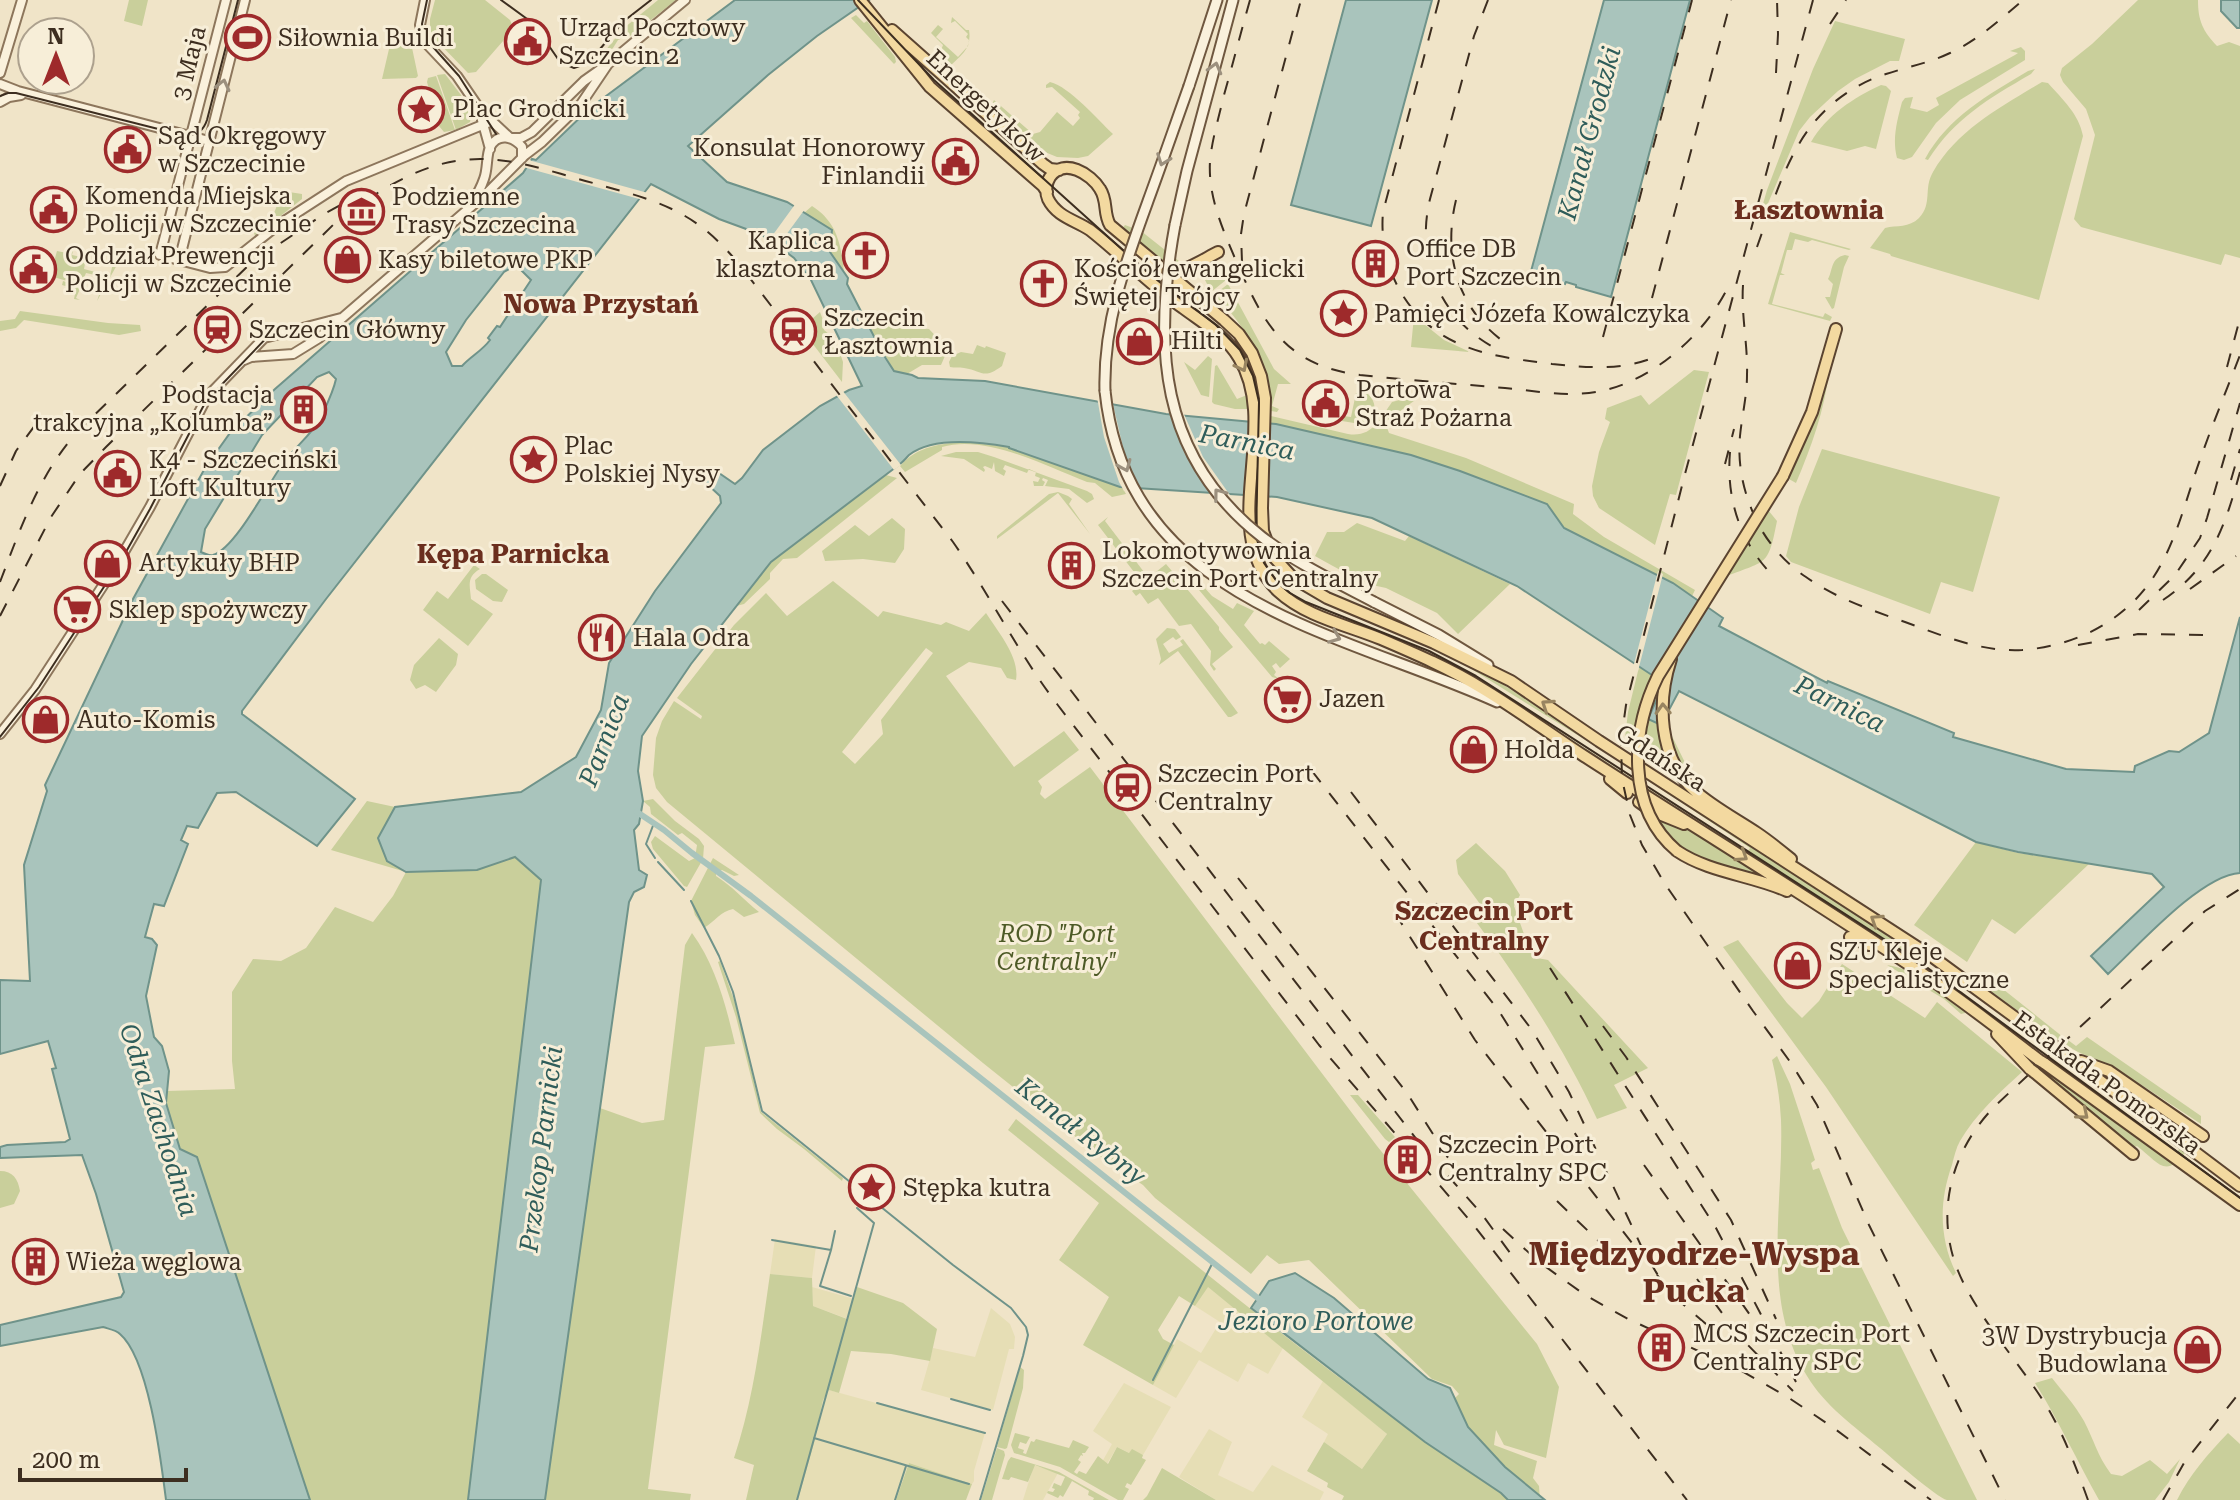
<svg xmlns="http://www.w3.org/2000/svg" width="2240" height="1500" font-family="'Roboto Serif',serif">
<rect width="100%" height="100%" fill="#f0e4c8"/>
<path fill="#e6deb5" d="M 775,1239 L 816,1246 L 812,1278 L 770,1274 Z
M 1207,1286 L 1283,1348 L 1268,1374 L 1248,1363 L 1238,1382 L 1199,1360 L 1176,1398 L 1153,1385 L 1177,1339 L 1201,1353 L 1220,1322 L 1195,1306 Z
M 812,1287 L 854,1299 L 848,1319 L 813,1306 Z
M 991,1308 L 1010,1324 L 1015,1337 L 1014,1349 L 1009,1349 L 993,1410 L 921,1390 L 933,1348 L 975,1357 Z
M 1323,1381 L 1387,1434 L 1362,1469 L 1324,1442 L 1328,1434 L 1302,1417 Z
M 1124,1383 L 1171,1407 L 1143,1455 L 1132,1450 L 1129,1453 L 1117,1447 L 1107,1464 L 1102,1462 L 1112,1444 L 1093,1431 Z
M 829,1390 L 985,1433 L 974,1471 L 974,1481 L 972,1484 L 909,1463 L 896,1500 L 798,1500 L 823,1400 Z
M 1209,1429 L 1232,1442 L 1218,1475 L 1253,1492 L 1272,1465 L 1324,1492 L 1320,1500 L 1216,1500 L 1179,1477 Z
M 1034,1465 L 1058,1473 L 1043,1500 L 1023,1500 Z"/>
<path fill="#c9cf9b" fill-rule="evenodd" d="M 129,0 L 148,0 L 142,26 L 124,21 Z
M 435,0 L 485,0 L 510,20 L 513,27 L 510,33 L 476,72 L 468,73 L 436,40 L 430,31 L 430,19 Z
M 658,0 L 676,0 L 632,35 L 618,40 L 613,48 L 594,64 L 624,28 Z
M 2138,0 L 2198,0 C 2198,21 2203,31 2217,46 L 2229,42 L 2240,46 L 2240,258 L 2225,254 L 2221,265 L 2081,227 L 2074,219 L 2095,135 L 2086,109 L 2063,82 L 2060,75 L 2062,68 L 2092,44 Z
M 856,15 L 864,23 L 867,21 L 895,57 L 896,62 L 894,64 L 851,18 Z
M 952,17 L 966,30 L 969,30 C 972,48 962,55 950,66 L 938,58 L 943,45 L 931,33 L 938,25 L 943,29 L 936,37 L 958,57 L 968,46 L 969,40 L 966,37 L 968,34 L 955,21 L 951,23 Z
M 1835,21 L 1905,39 L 1899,61 L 1890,61 L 1855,79 L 1838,91 L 1810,117 L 1799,131 L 1760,222 L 1758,221 L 1767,190 L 1813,69 Z
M 411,43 L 418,76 L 416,78 L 382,79 L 389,49 Z
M 2021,47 L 2025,51 L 2025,60 L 1960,100 L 1936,123 L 1912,157 L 1904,160 L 1897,158 C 1892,139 1897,121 1902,102 L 1905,98 L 1913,97 L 1910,108 L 1927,112 L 1939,105 L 1936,98 L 2015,55 L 2018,53 L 2010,51 Z
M 2035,69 L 2031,74 C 1988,99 1955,118 1928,160 L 1925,159 C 1948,117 1988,95 2028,71 Z
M 445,74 L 461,95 L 471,117 L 470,122 L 456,130 L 437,75 Z
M 436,76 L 455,130 L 444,132 L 439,126 L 427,82 L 428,78 Z
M 1050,82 C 1070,87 1097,119 1113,134 L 1088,156 L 1078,158 L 1057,157 L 1040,150 L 991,106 L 994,100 L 1033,134 L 1040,132 L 1057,112 L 1073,126 L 1080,118 L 1078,115 L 1080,112 L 1052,87 L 1046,88 L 1046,85 Z
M 2042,82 L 2048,83 C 2063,100 2079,114 2083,136 L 2039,300 L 1891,256 L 1890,254 L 1870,248 L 1885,228 C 1897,225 1909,228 1919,218 C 1933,203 1923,189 1933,172 C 1958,129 2001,107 2042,82 Z
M 1881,85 L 1886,86 L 1891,91 L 1876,149 L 1865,146 L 1847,151 L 1811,142 C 1827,115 1853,98 1881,85 Z
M 289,192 L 302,194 L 302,199 L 255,236 L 254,233 C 259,229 265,224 270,219 C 279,209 275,197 289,192 Z
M 812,206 C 837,222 841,244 844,272 L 830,252 L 832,230 L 804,213 Z
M 1125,225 L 1141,231 L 1184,265 L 1169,268 L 1121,230 Z
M 1790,232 L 1851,249 L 1849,250 L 1812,240 L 1808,242 L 1795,239 L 1792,250 L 1787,250 L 1781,273 L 1785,275 L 1780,275 L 1772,304 L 1823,317 L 1825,313 L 1832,317 L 1830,321 L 1768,304 Z
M 69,245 L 74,246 L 72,255 L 86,258 L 84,269 L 110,276 L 116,250 L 122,252 L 123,254 L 97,301 L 105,277 L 86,273 L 80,287 L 76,287 L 80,289 L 76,298 L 80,300 L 74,299 L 76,289 L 62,285 L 63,281 L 75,285 L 74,283 L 50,276 L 57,251 L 67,253 Z
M 1845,255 L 1849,256 L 1844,267 L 1834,308 L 1832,309 L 1825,297 L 1830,297 L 1833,284 L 1828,279 C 1833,271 1830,258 1845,255 Z
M 1211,264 L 1217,266 L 1226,280 L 1211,292 L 1200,270 Z
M 1228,284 L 1274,369 L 1291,384 L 1278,384 L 1272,406 L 1279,409 L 1277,412 L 1271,411 C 1268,365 1247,326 1214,295 Z
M 20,311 L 108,323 L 140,325 L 141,331 L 119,335 L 24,320 L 16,328 L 0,331 L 0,321 L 15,319 Z
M 820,312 L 823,320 L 824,330 L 834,338 L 839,350 L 843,362 L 842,382 L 809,339 L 813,336 L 805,325 Z
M 1414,316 L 1444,340 L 1470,352 L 1411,347 Z
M 878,324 L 929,329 L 948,349 L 941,365 L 922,365 L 907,374 L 894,371 L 868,325 Z
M 977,345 L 985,348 L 986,346 L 1006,353 L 1002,366 C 983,380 983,371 964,368 C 959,367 955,368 950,367 L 949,362 L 952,356 L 961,352 L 973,354 Z
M 1208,356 L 1212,359 L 1209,397 L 1201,395 L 1184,362 L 1195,370 Z
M 1217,365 L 1237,399 L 1247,395 L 1248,409 L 1235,409 L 1214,404 L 1212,402 L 1215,366 Z
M 1694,370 L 1709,372 L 1676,495 L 1670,494 L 1655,545 L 1599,508 L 1593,496 L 1592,486 L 1599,452 L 1610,422 L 1605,419 L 1607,408 L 1641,395 L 1649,405 Z
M 1829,371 C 1825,409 1811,448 1796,483 L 1787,478 L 1816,414 Z
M 1356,393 L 1368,394 C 1380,406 1374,417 1360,424 L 1342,421 L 1343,416 L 1351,417 Z
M 1411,397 L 1418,398 L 1385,422 L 1389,433 L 1466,458 L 1574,504 L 1573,514 L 1604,537 L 1695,590 L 1692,596 L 1673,583 L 1564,528 L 1547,504 L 1460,471 L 1411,455 L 1271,424 L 1271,416 L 1348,434 C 1372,438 1380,419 1392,402 Z
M 968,442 L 1009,447 L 1010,449 L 1122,487 L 1126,494 L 1112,497 L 1095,483 L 1087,482 C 1045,466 986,434 942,447 L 942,450 L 905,472 L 900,466 C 917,446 942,443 968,442 Z
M 1822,449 L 2000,497 L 1973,592 L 1941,582 L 1930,614 L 1791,562 L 1786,556 L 1799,507 Z
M 956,452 L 978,452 L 994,457 L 1087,491 L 1092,494 L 1094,499 L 1087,503 L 1069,489 L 1045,486 L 1048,480 L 1043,478 L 1042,480 L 1045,482 L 1043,486 L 1034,486 L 1033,481 L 1038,482 L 1040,478 L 1035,476 L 1036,472 L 1029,469 L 1027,473 L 1005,465 L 1003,469 L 1006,471 L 1004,476 L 995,471 L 994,462 L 992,469 L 985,466 L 983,467 L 985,470 L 984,472 L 964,459 L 941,456 Z
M 886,475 L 897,478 L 797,558 L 783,559 L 770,573 L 770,579 L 744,604 L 736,606 L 771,562 Z
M 1058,492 L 1068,496 L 1072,499 L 1069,504 L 1090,534 L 1058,493 L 997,539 L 997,536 L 1049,494 Z
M 1768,510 L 1777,521 C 1768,566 1768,560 1727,576 Z
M 1108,517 L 1105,521 L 1144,572 L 1134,572 L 1098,525 Z
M 892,518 L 905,529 L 904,549 L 895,563 L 863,559 L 825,561 L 822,551 L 855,525 L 869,536 Z
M 1357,523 L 1405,541 L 1409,536 L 1510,584 L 1458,634 L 1437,613 L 1386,588 C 1362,584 1337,568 1315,556 L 1327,532 L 1344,532 Z
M 1166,564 L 1219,627 L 1219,630 L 1233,647 L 1212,664 L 1216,669 L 1214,671 L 1210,665 L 1211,651 L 1191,624 L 1179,626 L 1158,598 L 1148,604 L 1140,593 L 1136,596 L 1132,591 Z
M 474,565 L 480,569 C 466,577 470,586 471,599 L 493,614 L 468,646 L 423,610 L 437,591 L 448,599 Z
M 482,574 L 486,574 L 508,590 L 502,602 L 493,601 L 476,589 L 475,580 Z
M 1195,577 L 1212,596 L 1233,609 L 1237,603 L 1254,611 L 1244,625 L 1260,644 L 1262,643 L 1265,645 L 1269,641 L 1290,659 L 1280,668 L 1276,663 L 1272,666 L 1276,672 L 1274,675 L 1279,679 L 1272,677 L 1194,584 Z
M 833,581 L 878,617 L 883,611 L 941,625 L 946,622 L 969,631 L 986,613 C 998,632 1020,657 1016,680 L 1007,678 L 1001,668 L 969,662 L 946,676 L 1014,767 L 1064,731 L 1079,750 L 1038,781 L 1042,787 L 1040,794 L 1045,799 L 1090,767 L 1377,1146 L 1537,1344 L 1559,1387 L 1546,1458 L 1504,1445 L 1496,1430 L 1494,1445 L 1537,1461 L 1533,1478 L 1539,1486 L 1540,1500 L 1506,1476 L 1505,1467 L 1499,1459 L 1495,1458 L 1468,1427 L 1455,1398 L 1459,1394 L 1452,1386 L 1432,1379 L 1309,1260 L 1279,1264 L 1267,1255 L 1251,1274 L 1155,1198 L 1143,1185 L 1102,1158 L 983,1063 L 667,802 L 656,788 L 653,775 L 656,738 L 662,721 L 674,701 L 701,719 L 702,716 L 677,698 L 734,625 L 766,593 L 787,616 ZM 926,648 L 933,653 L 881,720 L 883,734 L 855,764 L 842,752 Z
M 1167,628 L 1175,629 L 1181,637 L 1176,640 L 1173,637 L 1163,644 L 1169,653 L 1183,645 L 1180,641 L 1183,639 L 1238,713 L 1231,717 L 1228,717 L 1178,651 L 1159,665 L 1161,659 L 1156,639 Z
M 439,638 L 458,654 L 456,665 L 436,692 L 425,685 L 416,689 L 410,680 L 414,665 Z
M 1454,658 L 1485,673 L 1584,736 L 1936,965 L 1942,971 L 1920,957 L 1918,959 L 1893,944 L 1891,945 L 1868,932 L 1463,672 L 1452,663 L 1747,852 L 1750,848 L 1611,756 Z
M 1639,667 L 1664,683 L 1661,725 L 1671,734 L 1695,783 L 1625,738 L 1628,712 Z
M 653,799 L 675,821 L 699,839 L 704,846 L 703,859 L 687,887 L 684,886 L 653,849 L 651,842 L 655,836 L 689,861 L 695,858 L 697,845 L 682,833 L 678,835 L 651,814 L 650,807 L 643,801 Z
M 367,801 L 395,807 L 378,839 L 477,870 L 515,857 L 542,879 L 468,1500 L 310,1500 L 197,1157 L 180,1149 L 166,1103 L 167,1091 L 235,1089 L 232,1061 L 232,992 L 253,959 L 281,961 L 306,948 L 335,907 L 373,922 L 393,896 L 406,872 L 331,850 Z
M 1652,814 L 1694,832 L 1769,879 L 1708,864 L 1674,845 Z
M 1976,842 L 2018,853 L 2090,863 L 2015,934 L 1992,919 L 1967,962 L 1914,925 Z
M 1476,843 L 1505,871 L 1520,895 L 1514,906 L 1530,951 L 1537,958 L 1548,960 L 1648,1068 L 1614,1085 L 1627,1108 L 1597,1119 C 1564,1048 1521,982 1474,919 L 1483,908 L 1458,874 L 1456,860 Z
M 713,858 L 739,875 L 734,876 L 722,870 L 716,873 L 716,876 C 732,886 744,900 759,912 L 744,917 L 733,909 C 721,911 714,922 704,928 L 695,915 L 691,901 Z
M 692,933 C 716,966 726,1006 735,1044 L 705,1047 L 648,1489 L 691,1494 L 690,1500 L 545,1500 L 600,1108 L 642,1123 L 664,1120 L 685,945 Z
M 1738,940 L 1787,1003 L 1802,1018 L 1819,1001 L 1842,964 L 1925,1018 L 1937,1002 L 2022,1072 C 2000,1092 1975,1115 1960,1141 C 1956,1148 1954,1157 1952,1165 C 1939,1201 1939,1238 1956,1273 L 1953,1276 L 1826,1087 L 1723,947 Z
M 720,961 L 737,1008 L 761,1112 L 843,1178 L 842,1181 L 804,1149 L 777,1129 L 760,1113 L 736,1017 L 718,962 Z
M 1887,965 C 1917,969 1944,995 1969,1012 L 1961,1014 L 1944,999 Z
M 1984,974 L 2063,1037 L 2059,1041 L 1988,989 L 1982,983 Z
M 2087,1037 L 2201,1116 L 2201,1124 L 2114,1067 L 2078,1052 L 2064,1044 L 2068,1040 L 2076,1046 Z
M 2016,1048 L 2097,1107 L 2165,1155 L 2174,1156 L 2186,1140 L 2099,1072 L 2195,1136 C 2193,1143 2190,1147 2185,1153 C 2165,1179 2158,1162 2137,1146 L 2132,1148 L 2025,1059 Z
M 1777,1056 L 1790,1084 L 1815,1160 L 1811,1163 L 1813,1170 L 1819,1168 L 1842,1228 L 1977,1500 C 1968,1500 1956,1500 1947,1500 C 1937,1498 1891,1457 1880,1448 C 1854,1426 1825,1406 1807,1376 C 1760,1300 1784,1205 1781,1120 C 1780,1100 1777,1080 1772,1060 Z
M 1350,1095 L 1358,1095 L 1395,1137 L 1389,1142 L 1385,1139 Z
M 1016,1119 C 1174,1247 1331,1380 1501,1493 L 1508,1500 L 1342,1500 L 1344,1496 L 1327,1487 L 1328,1483 L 1307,1471 L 1324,1442 L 1362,1469 L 1387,1434 L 1208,1287 L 1195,1306 L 1179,1296 L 1158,1330 L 1163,1339 L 1174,1345 L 1153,1385 L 1083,1345 L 1109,1297 L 1059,1260 L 1099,1203 L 1008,1130 Z
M 0,1171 C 13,1171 18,1179 20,1191 L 14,1204 L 0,1208 Z
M 770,1274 L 812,1278 L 813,1306 L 847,1319 L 857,1287 L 903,1303 L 937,1329 L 930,1361 L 891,1354 L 851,1351 L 839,1393 L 829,1390 L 823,1400 L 814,1443 L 798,1500 L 746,1500 L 754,1465 L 734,1458 C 754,1398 761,1336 770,1274 Z
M 1020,1367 L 1024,1370 L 1023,1388 L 1007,1448 L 1005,1449 L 997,1447 Z
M 2052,1378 C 2063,1392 2075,1405 2084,1421 C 2094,1440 2097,1455 2111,1474 L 2122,1476 L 2150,1460 L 2167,1474 L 2180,1459 L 2169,1482 L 2155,1500 L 2099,1500 C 2077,1461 2059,1421 2035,1383 Z
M 1015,1433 L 1030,1437 L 1026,1444 L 1020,1442 L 1018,1448 L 1024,1450 L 1023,1453 L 1026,1454 L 1031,1441 L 1034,1442 L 1036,1439 L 1069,1448 L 1073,1440 L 1089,1447 L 1085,1453 L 1082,1453 L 1083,1456 L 1081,1455 L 1078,1460 L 1081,1462 L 1074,1472 L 1077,1474 L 1079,1471 L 1086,1474 L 1098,1456 L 1108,1464 L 1117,1447 L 1129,1453 L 1132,1449 L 1143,1455 L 1142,1458 L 1146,1460 L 1131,1485 L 1127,1483 L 1125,1487 L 1129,1489 L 1123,1500 L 1118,1500 L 1060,1467 L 1014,1453 L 1011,1445 Z
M 2228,1433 L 2240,1444 L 2240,1500 L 2177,1500 C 2190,1474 2208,1454 2228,1433 Z
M 997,1448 L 1004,1451 L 1005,1455 L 992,1500 L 981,1500 Z
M 1011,1457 L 1059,1472 L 1109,1500 L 1093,1500 L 1094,1498 L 1088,1495 L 1089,1491 L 1072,1481 L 1063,1497 L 1060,1495 L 1058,1498 L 1047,1493 L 1048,1491 L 1053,1492 L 1055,1489 L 1052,1488 L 1054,1483 L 1061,1486 L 1065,1477 L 1035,1465 L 1028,1482 L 1011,1477 L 1009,1480 L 1002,1479 L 1008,1461 Z
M 909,1463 L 972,1484 L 966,1500 L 896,1500 Z
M 1162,1468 L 1216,1500 L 1143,1500 L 1147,1496 Z"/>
<path fill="#a9c4bc" stroke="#6f938a" stroke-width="2" fill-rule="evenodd" d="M 735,0 L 869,0 L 817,36 L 768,75 L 688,146 L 727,182 L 787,202 L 832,230 L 830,252 L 848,278 L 847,284 L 883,354 L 894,371 L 912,375 L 918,378 L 985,381 L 1166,414 L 1276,424 L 1411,455 L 1460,471 L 1547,504 L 1564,528 L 1673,583 L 1723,618 L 1719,626 L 1827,683 L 1828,681 L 1954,733 L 1953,737 L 2066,769 L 2134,772 L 2135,766 L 2169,751 L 2179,752 L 2209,733 L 2240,617 L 2240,873 C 2201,875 2138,946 2108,974 L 2091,956 L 2164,887 L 2152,874 L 2018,852 L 1976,842 L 1679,691 L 1661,725 L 1648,719 L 1664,683 L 1517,586 L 1372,518 L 1277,497 L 1120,487 L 1009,448 L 1009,447 C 981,442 933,436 909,455 C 906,458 904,461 900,464 L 771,562 L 691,664 L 642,736 L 638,771 L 643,801 L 639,824 L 634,830 L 639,870 L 647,875 L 644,887 L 634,892 L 629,902 L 545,1500 L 468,1500 L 541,880 L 515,857 L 477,870 L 406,872 L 387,861 L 378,838 L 395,807 L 521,792 L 576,757 L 601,710 L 609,663 L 655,591 L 721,503 L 720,496 L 705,482 L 713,471 L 716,471 L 735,484 L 742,478 L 763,450 L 820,406 L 849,390 L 862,386 L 811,280 L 794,258 L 769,239 L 757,233 L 719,219 L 651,184 L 326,599 L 242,711 L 242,714 L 355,799 L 317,846 L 236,792 L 217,793 L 198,828 L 187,826 L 181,840 L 188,844 L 164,906 L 154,904 L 145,937 L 152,939 L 157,945 L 146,996 L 154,1037 L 162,1046 L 169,1071 L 166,1103 L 180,1149 L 197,1157 L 310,1500 L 166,1500 C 161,1461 149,1359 120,1334 C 116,1330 109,1329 103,1327 L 0,1346 L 0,1325 L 121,1297 L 124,1292 L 96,1194 L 82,1155 L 0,1158 L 0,1147 L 7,1145 L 65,1142 L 70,1139 L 52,1069 L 56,1068 L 48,1041 L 0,1054 L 0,980 L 30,981 L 24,865 L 47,791 L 45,785 L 133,599 L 205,468 L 230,433 L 275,389 L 523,173 L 532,159 L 536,160 L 590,108 ZM 516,265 L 531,280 L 500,327 L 497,326 L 488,338 L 490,340 C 482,351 471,356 462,366 L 452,366 L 446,352 L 466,320 L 504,272 ZM 329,372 L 336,379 C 333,393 326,406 320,419 C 312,434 295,447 284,462 C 269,482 236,548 213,555 C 209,556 205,554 201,552 L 205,529 L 262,435 L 317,377 Z
M 1346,0 L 1432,0 L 1371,226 L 1291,205 Z
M 1604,0 L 1690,0 L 1611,297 L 1576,287 L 1576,285 L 1566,282 L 1565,284 L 1530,275 Z
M 2221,0 L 2240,0 L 2240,28 L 2237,28 L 2221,11 Z
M 1295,1273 L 1334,1298 L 1428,1379 L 1450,1388 L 1468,1427 L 1505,1467 L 1545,1500 L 1508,1500 L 1501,1493 L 1425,1442 L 1251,1308 L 1269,1281 Z"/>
<path fill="#f0e4c8" d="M 528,159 L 532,161 L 648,193 L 643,200 L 523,167 Z
M 796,203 L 805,209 L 775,250 L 767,243 Z
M 842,390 L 901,465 L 894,470 L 837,396 L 835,393 Z
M 1097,397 L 1112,400 L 1125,456 L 1142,493 L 1124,491 L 1119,482 L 1104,437 Z
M 1168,410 L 1183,412 L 1203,457 L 1232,498 L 1213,497 L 1210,493 L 1185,454 Z
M 1658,571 L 1663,574 L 1638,671 L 1633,668 Z"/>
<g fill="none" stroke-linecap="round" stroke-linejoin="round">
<path stroke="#6f938a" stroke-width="2" d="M 654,823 L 646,844 L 655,858
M 658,862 L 684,890
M 691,901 L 719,956 L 733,992 L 762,1111 L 953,1265 L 1011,1308 L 1026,1327 L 1028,1335 L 1023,1356 L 980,1500
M 772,1240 L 831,1250 L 820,1286 L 851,1296
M 831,1250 L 835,1231
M 1153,1380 L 1213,1262
M 951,1399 L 990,1410
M 877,1403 L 985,1433
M 814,1438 L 969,1484
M 797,1500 L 874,1223 L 857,1208
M 895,1500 L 906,1466"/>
<path stroke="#a9c4bc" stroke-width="6" d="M 637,812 L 664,830 L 692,853 L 751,896 L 1264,1303"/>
<defs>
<path id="tertiary" d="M 226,0 L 160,255 L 210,268 L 225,267 L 278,225 L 346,181 L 492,121
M 425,0 L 420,25 L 425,42 L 457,76 L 481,111 L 509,137
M 0,73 L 22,0
M 0,84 L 18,91 L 209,141
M 0,102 L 9,97 L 21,95
M 482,120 L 490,149
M 512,138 L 521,138 L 532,132 L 584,81 L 608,64 L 685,0
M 472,203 C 477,195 481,188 484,179 C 488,169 486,156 490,147 C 498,132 514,137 522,147 L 522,158
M 179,261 L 245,0
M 244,360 L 251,357 L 293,354 L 319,338 L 488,192 L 525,155 L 542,142 L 581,104 L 608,64
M 0,734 L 35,690 L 117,564 L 150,507 L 207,397 L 264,338 L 341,318"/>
<path id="secondary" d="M 1189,86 L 1217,0
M 1175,225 L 1187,171 L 1233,0
M 1105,391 C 1127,602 1340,631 1497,702
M 1374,602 L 1439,635 L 1488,665"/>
<path id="primary" d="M 860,0 L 930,87 L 1043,186 L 1047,192
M 892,30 L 1043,164 L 1050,169 L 1059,170
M 1165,271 C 1183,274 1202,260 1218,252
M 1783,476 L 1812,412 L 1836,329
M 1671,659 C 1657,702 1658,758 1695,791 C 1713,807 1736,819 1757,833 C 1769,841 1780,850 1791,859
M 1610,779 L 1627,793
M 1639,802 L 1652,811 L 1684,824
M 1677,851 C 1710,873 1751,875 1787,891
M 1850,937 L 1869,945
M 1997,1034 L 2030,1069
M 2058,1049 L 2240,1186
M 2039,1060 C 2001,1031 1963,1001 1923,974 C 1812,899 1697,829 1584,756 C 1550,734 1518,710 1483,689 C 1451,669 1416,654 1381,639 C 1347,625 1306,617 1278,591 C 1215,531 1282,428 1239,358 C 1226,336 1203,323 1183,308 C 1149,284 1122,255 1090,230 C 1075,220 1057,217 1048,199 C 1045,192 1046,183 1050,177 C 1064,157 1091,174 1100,189 C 1108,201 1103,213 1110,225 L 1224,320 L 1239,334 L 1252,353 L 1261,376 L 1265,398 L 1262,508 L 1263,531 L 1272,555 L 1293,578 L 1327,598 L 1434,643 L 1511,681 L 1599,741 L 1934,958 L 2054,1046
M 2081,1061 L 2109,1071 L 2203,1136
M 2044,1063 L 2240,1205
M 2034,1072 L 2133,1154"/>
</defs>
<use href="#tertiary" stroke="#8d765c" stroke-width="12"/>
<use href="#secondary" stroke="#6f573f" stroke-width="13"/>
<use href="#primary" stroke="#5b4430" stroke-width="14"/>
<use href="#tertiary" stroke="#faf1dc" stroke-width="8"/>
<use href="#secondary" stroke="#faf1dc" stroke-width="9"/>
<use href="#primary" stroke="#f3d9a0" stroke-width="10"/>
<path stroke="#3d2e20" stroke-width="2" d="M 427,0 L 422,24 L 425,38 L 459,76 L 496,134
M 501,0 L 534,24 L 560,62 L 574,68 L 588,63 L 624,21 L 651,0
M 858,0 L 934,80 L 1146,271 L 1216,325 L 1240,350 L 1253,376 L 1259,402 L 1256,536 L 1264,563 L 1278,583 L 1290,593 L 1306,602 L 1429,651 L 1476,676 L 1921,963 L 2240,1198
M 0,96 L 8,93 L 16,93 L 182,135 C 194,137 203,132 207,120 L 238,0
M 0,737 L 39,687 L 122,559 L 150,509 L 206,401 L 275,329"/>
<path stroke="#3d2e20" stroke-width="2" stroke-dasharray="14 14" stroke-linecap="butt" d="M 1250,0 C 1241,32 1233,63 1224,95 C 1219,117 1212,139 1210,161 C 1208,195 1221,225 1234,256 C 1262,320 1282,365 1360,375 C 1408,380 1457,384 1505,388 C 1535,391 1567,397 1596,392 C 1651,383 1706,334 1729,285
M 1439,0 L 1383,212 C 1378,269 1409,324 1462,345 C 1490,357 1523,360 1552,364 C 1591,368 1624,371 1660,355
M 1488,0 L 1474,36 L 1430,199 C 1415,260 1441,322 1499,350
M 1813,0 L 1685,474 L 1626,705 L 1621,741 L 1622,779 L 1630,815 L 1642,845 L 1665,884 L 1753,1011 L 1791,1063 L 1817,1105 L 1869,1225 L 2005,1500
M 1830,24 L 1846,0
M 1776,73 L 1778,34 L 1777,0
M 1456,200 C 1442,257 1459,313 1510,346
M 1757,247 C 1771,208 1786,157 1812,125 C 1831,101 1857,83 1886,74 C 1907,67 1929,63 1950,53 C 1978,40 2000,20 2023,0
M 1242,262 L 1241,234 L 1244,214 L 1301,0
M 1743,285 C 1741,315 1748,345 1747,375 C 1747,396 1742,415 1740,436 C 1737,468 1745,500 1761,529 C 1772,548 1788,565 1806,577 C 1835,598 1871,610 1905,622 C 1943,636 1981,652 2022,650 C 2065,647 2106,630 2136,599 C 2173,561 2183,506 2201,457 C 2213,423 2227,389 2240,355
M 1652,298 L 1731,0
M 1603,337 L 1692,0
M 2227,367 L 2240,318
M 1730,452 C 1726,499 1740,542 1773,576
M 1725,464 L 1734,429
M 2231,480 L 2240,449
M 0,486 L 16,451 L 36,424
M 0,582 C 21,527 39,474 79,430 L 251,263 L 324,214 L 359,195
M 2190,589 L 2236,556
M 2163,600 C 2212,567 2225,526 2240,472
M 1002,601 L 1424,1149
M 2139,610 L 2175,575 L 2200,538 L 2207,518 L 2240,403
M 0,616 L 51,517 L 80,474 L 106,447 L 333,225 C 368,197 411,168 456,161 C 503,153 548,171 593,183 C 624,192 656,199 685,216 C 706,228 723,245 739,264 L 953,542 C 990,595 1018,653 1057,704 L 1319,1045 L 1472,1223 L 1687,1500
M 2078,645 L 2138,634 L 2206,635
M 1312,771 L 1499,1011 L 1589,1156
M 1351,792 L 1532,1030 L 1569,1092 L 1644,1252 L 1662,1282
M 1238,878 L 1407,1093 L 1464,1183
M 1395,913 L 1475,1040 L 1632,1243
M 1550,968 L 1716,1228 L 1796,1382
M 1603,1026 L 1626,1057 L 1731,1220 L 1776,1319
M 1644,1165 L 1755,1322
M 1448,1176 L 1481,1213 L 1513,1257
M 1557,1201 L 1613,1255
M 1503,1229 L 1539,1262 L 1585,1295 L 1628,1319 L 1738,1369 L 1786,1396 L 1831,1426 L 1931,1500
M 1657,1275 L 1677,1299 L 1729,1344
M 1697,1279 L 1739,1336 L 1793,1391
M 2088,1500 C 2076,1467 2064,1435 2046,1405 C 2020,1364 1986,1327 1964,1284 C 1932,1222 1948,1153 1996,1105 L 2205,911 L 2240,889
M 2163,1500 L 2184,1463 L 2240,1392"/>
<defs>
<path id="secondary-bridge" d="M 1175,225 C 1153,344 1158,456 1262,537 C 1296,563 1336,582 1374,602
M 1105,391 C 1103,324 1125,264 1148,201 C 1162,163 1175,125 1189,86"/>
<path id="primary-bridge" d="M 1677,851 C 1626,808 1631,731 1658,676 L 1783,476
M 2054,1046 L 2058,1049
M 2039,1060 L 2044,1063
M 2030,1069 L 2034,1072"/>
</defs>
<use href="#secondary-bridge" stroke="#6f573f" stroke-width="13" stroke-linecap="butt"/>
<use href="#primary-bridge" stroke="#5b4430" stroke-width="14" stroke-linecap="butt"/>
<use href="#secondary-bridge" stroke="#faf1dc" stroke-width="9"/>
<use href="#primary-bridge" stroke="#f3d9a0" stroke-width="10"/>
</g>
<defs><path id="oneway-chevron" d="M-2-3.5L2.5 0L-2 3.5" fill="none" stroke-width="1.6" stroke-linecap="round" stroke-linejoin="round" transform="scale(2)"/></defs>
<g stroke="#9c907e">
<use href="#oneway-chevron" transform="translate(1215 68) rotate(-75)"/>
<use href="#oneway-chevron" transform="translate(223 85) rotate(-77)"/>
<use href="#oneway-chevron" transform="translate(1163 160) rotate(110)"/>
<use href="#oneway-chevron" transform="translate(1125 466) rotate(67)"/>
<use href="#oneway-chevron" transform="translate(1219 494) rotate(-127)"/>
<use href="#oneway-chevron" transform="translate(1335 637) rotate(22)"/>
</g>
<g stroke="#988460">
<use href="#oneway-chevron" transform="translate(1242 366) rotate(63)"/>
<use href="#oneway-chevron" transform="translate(1547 705) rotate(-146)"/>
<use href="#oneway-chevron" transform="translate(1663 709) rotate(-92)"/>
<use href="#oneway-chevron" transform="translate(1742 856) rotate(33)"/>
<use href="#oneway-chevron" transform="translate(1876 920) rotate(-147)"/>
<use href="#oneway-chevron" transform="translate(2083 1114) rotate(40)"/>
</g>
<defs>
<symbol id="stadium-ring" viewBox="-11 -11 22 22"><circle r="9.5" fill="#f7eed8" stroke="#9e2a2b" stroke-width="1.5"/><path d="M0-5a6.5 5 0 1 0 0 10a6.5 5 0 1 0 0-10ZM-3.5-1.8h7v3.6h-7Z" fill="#9e2a2b"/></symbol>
<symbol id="civic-ring" viewBox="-11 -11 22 22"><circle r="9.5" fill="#f7eed8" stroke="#9e2a2b" stroke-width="1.5"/><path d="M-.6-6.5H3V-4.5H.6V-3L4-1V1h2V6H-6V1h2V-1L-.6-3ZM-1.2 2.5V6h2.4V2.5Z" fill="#9e2a2b"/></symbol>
<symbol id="sight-ring" viewBox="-11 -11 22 22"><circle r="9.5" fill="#f7eed8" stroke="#9e2a2b" stroke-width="1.5"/><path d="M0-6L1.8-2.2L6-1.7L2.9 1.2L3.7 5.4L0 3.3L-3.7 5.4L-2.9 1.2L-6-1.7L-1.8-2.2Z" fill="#9e2a2b"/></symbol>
<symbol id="museum-ring" viewBox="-11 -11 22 22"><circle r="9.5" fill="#f7eed8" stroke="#9e2a2b" stroke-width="1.5"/><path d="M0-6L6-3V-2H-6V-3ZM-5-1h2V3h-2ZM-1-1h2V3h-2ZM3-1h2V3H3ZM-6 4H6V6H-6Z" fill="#9e2a2b"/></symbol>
<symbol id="church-ring" viewBox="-11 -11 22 22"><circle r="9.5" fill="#f7eed8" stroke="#9e2a2b" stroke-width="1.5"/><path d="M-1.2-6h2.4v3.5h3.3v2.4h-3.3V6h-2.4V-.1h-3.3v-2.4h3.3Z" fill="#9e2a2b"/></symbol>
<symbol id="shop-ring" viewBox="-11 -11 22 22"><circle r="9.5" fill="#f7eed8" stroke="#9e2a2b" stroke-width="1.5"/><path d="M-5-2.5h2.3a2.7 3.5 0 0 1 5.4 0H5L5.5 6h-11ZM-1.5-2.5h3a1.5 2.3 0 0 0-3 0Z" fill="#9e2a2b"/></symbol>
<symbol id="building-ring" viewBox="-11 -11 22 22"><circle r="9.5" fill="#f7eed8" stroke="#9e2a2b" stroke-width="1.5"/><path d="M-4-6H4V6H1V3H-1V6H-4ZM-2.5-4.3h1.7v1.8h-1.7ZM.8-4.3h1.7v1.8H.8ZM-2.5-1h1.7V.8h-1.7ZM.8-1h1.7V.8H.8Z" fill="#9e2a2b"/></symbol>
<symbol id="station-ring" viewBox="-11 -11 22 22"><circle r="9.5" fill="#f7eed8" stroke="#9e2a2b" stroke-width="1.5"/><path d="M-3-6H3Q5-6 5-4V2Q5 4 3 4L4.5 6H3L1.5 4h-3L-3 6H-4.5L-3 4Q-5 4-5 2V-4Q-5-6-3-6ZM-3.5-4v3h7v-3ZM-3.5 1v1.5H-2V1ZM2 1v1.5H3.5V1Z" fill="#9e2a2b"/></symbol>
<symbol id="supermarket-ring" viewBox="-11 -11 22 22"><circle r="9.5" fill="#f7eed8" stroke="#9e2a2b" stroke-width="1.5"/><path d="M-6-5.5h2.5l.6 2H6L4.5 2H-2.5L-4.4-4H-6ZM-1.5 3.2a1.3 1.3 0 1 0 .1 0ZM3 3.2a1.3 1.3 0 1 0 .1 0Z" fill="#9e2a2b"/></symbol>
<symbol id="restaurant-ring" viewBox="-11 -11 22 22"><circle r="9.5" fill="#f7eed8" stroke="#9e2a2b" stroke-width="1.5"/><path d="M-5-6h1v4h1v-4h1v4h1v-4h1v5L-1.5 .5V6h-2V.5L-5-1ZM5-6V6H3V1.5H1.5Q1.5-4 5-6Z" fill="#9e2a2b"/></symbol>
</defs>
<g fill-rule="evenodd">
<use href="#stadium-ring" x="222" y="12" width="51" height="51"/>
<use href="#civic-ring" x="502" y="16" width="51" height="51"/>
<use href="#sight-ring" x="396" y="84" width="51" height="51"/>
<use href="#civic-ring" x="102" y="124" width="51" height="51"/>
<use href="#civic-ring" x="930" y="136" width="51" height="51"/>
<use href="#civic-ring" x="28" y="184" width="51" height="51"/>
<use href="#museum-ring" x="336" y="186" width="51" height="51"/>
<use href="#church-ring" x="840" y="230" width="51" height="51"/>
<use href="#shop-ring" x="322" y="234" width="51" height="51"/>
<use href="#building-ring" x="1350" y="238" width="51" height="51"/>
<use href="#civic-ring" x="8" y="244" width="51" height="51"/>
<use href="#church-ring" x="1018" y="258" width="51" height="51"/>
<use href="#sight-ring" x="1318" y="288" width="51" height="51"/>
<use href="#station-ring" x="192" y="304" width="51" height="51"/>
<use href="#station-ring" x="768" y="306" width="51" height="51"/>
<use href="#shop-ring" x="1114" y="316" width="51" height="51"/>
<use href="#civic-ring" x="1300" y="378" width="51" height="51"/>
<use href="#building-ring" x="278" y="384" width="51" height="51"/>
<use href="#sight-ring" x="508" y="434" width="51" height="51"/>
<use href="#civic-ring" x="92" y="448" width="51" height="51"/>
<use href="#shop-ring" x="82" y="538" width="51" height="51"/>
<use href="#building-ring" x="1046" y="540" width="51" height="51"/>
<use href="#supermarket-ring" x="52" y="584" width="51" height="51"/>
<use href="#restaurant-ring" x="576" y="612" width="51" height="51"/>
<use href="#supermarket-ring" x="1262" y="674" width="51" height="51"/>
<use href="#shop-ring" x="20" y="694" width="51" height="51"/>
<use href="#shop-ring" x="1448" y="724" width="51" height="51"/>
<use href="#station-ring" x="1102" y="762" width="51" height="51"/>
<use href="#shop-ring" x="1772" y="940" width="51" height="51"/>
<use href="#building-ring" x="1382" y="1134" width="51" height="51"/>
<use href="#sight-ring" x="846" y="1162" width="51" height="51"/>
<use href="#building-ring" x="10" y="1236" width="51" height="51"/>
<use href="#building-ring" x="1636" y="1322" width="51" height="51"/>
<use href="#shop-ring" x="2172" y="1324" width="51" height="51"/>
</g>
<g text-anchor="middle" stroke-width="6" stroke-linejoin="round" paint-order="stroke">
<g font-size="24" fill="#3d2e20" stroke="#f7eed8" text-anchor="start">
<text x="559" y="36">Urząd Pocztowy<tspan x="559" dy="28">Szczecin 2</tspan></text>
<text x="278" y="46">Siłownia Buildi</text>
<text x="453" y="117">Plac Grodnicki</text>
<text x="158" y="144">Sąd Okręgowy<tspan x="158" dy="28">w Szczecinie</tspan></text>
<text x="925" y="156" text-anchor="end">Konsulat Honorowy<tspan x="925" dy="28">Finlandii</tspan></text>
<text x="85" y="204">Komenda Miejska<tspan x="85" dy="28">Policji w Szczecinie</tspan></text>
<text x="392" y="205">Podziemne<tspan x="392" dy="28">Trasy Szczecina</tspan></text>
<text x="835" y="249" text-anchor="end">Kaplica<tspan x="835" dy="28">klasztorna</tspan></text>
<text x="1406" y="257">Office DB<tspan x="1406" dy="28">Port Szczecin</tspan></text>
<text x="65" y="264">Oddział Prewencji<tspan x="65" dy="28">Policji w Szczecinie</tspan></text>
<text x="378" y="268">Kasy biletowe PKP</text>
<text x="1074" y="277">Kościół ewangelicki<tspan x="1074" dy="28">Świętej Trójcy</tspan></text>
<text x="1374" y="322">Pamięci Józefa Kowalczyka</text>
<text x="824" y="326">Szczecin<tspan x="824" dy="28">Łasztownia</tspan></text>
<text x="249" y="338">Szczecin Główny</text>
<text x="1171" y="349">Hilti</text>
<text x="1356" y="398">Portowa<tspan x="1356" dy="28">Straż Pożarna</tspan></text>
<text x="273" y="403" text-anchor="end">Podstacja<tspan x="273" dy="28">trakcyjna „Kolumba”</tspan></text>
<text x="564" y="454">Plac<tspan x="564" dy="28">Polskiej Nysy</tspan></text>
<text x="149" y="468">K4 - Szczeciński<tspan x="149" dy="28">Loft Kultury</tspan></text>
<text x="1102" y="559">Lokomotywownia<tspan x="1102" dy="28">Szczecin Port Centralny</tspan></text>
<text x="139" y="571">Artykuły BHP</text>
<text x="109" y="618">Sklep spożywczy</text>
<text x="633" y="646">Hala Odra</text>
<text x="1319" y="707">Jazen</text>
<text x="77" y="728">Auto-Komis</text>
<text x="1504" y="758">Holda</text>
<text x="1158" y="782">Szczecin Port<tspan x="1158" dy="28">Centralny</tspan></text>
<text x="1829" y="960">SZU Kleje<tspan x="1829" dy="28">Specjalistyczne</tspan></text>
<text x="1438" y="1153">Szczecin Port<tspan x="1438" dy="28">Centralny SPC</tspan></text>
<text x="903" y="1196">Stępka kutra</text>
<text x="66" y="1270">Wieża węglowa</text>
<text x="1693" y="1342">MCS Szczecin Port<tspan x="1693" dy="28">Centralny SPC</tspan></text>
<text x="2167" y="1344" text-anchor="end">3W Dystrybucja<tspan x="2167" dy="28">Budowlana</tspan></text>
</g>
<g font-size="24" fill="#3d2e20" stroke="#f7eed8">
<text transform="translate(189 63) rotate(-76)" y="8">3 Maja</text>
<text transform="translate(986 106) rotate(43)" y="8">Energetyków</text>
<text transform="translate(1661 758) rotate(33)" y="8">Gdańska</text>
<text transform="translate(2107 1083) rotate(36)" y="8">Estakada Pomorska</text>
</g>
<g font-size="24" font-style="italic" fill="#4d5a26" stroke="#f7eed8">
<text x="1057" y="942">ROD "Port<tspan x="1057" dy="28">Centralny"</tspan></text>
</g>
<g font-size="26" font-style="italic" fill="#2f5d5a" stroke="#f7eed8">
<text transform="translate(1589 133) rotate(-75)" y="9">Kanał Grodzki</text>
<text transform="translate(1247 442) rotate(11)" y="9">Parnica</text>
<text transform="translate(1840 704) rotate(26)" y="9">Parnica</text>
<text transform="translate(604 740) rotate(-69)" y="9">Parnica</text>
<text transform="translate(159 1120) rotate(72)" y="9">Odra Zachodnia</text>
<text transform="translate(1081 1131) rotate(38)" y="9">Kanał Rybny</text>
<text transform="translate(541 1149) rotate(-83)" y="9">Przekop Parnicki</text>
<text x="1316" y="1330">Jezioro Portowe</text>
</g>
<g font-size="26" font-weight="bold" fill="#6b2e1e" stroke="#f7eed8">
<text x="1809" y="219">Łasztownia</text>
<text x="601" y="313">Nowa Przystań</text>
<text x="513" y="563">Kępa Parnicka</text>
<text x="1484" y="920">Szczecin Port<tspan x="1484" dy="30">Centralny</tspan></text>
</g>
<g font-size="32" font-weight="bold" fill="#6b2e1e" stroke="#f7eed8">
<text x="1694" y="1265">Międzyodrze-Wyspa<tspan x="1694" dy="37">Pucka</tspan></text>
</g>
</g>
<g transform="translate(56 56)"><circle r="38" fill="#f7eed8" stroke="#ada18e" stroke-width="2"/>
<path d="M0-6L14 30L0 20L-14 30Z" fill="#9e2a2b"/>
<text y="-12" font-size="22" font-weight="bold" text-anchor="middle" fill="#3d2e20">N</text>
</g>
<path d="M20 1468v12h166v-12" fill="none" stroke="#3d2e20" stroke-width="4"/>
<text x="32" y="1468" font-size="24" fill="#3d2e20" stroke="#f7eed8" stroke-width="6" paint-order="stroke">200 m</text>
</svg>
